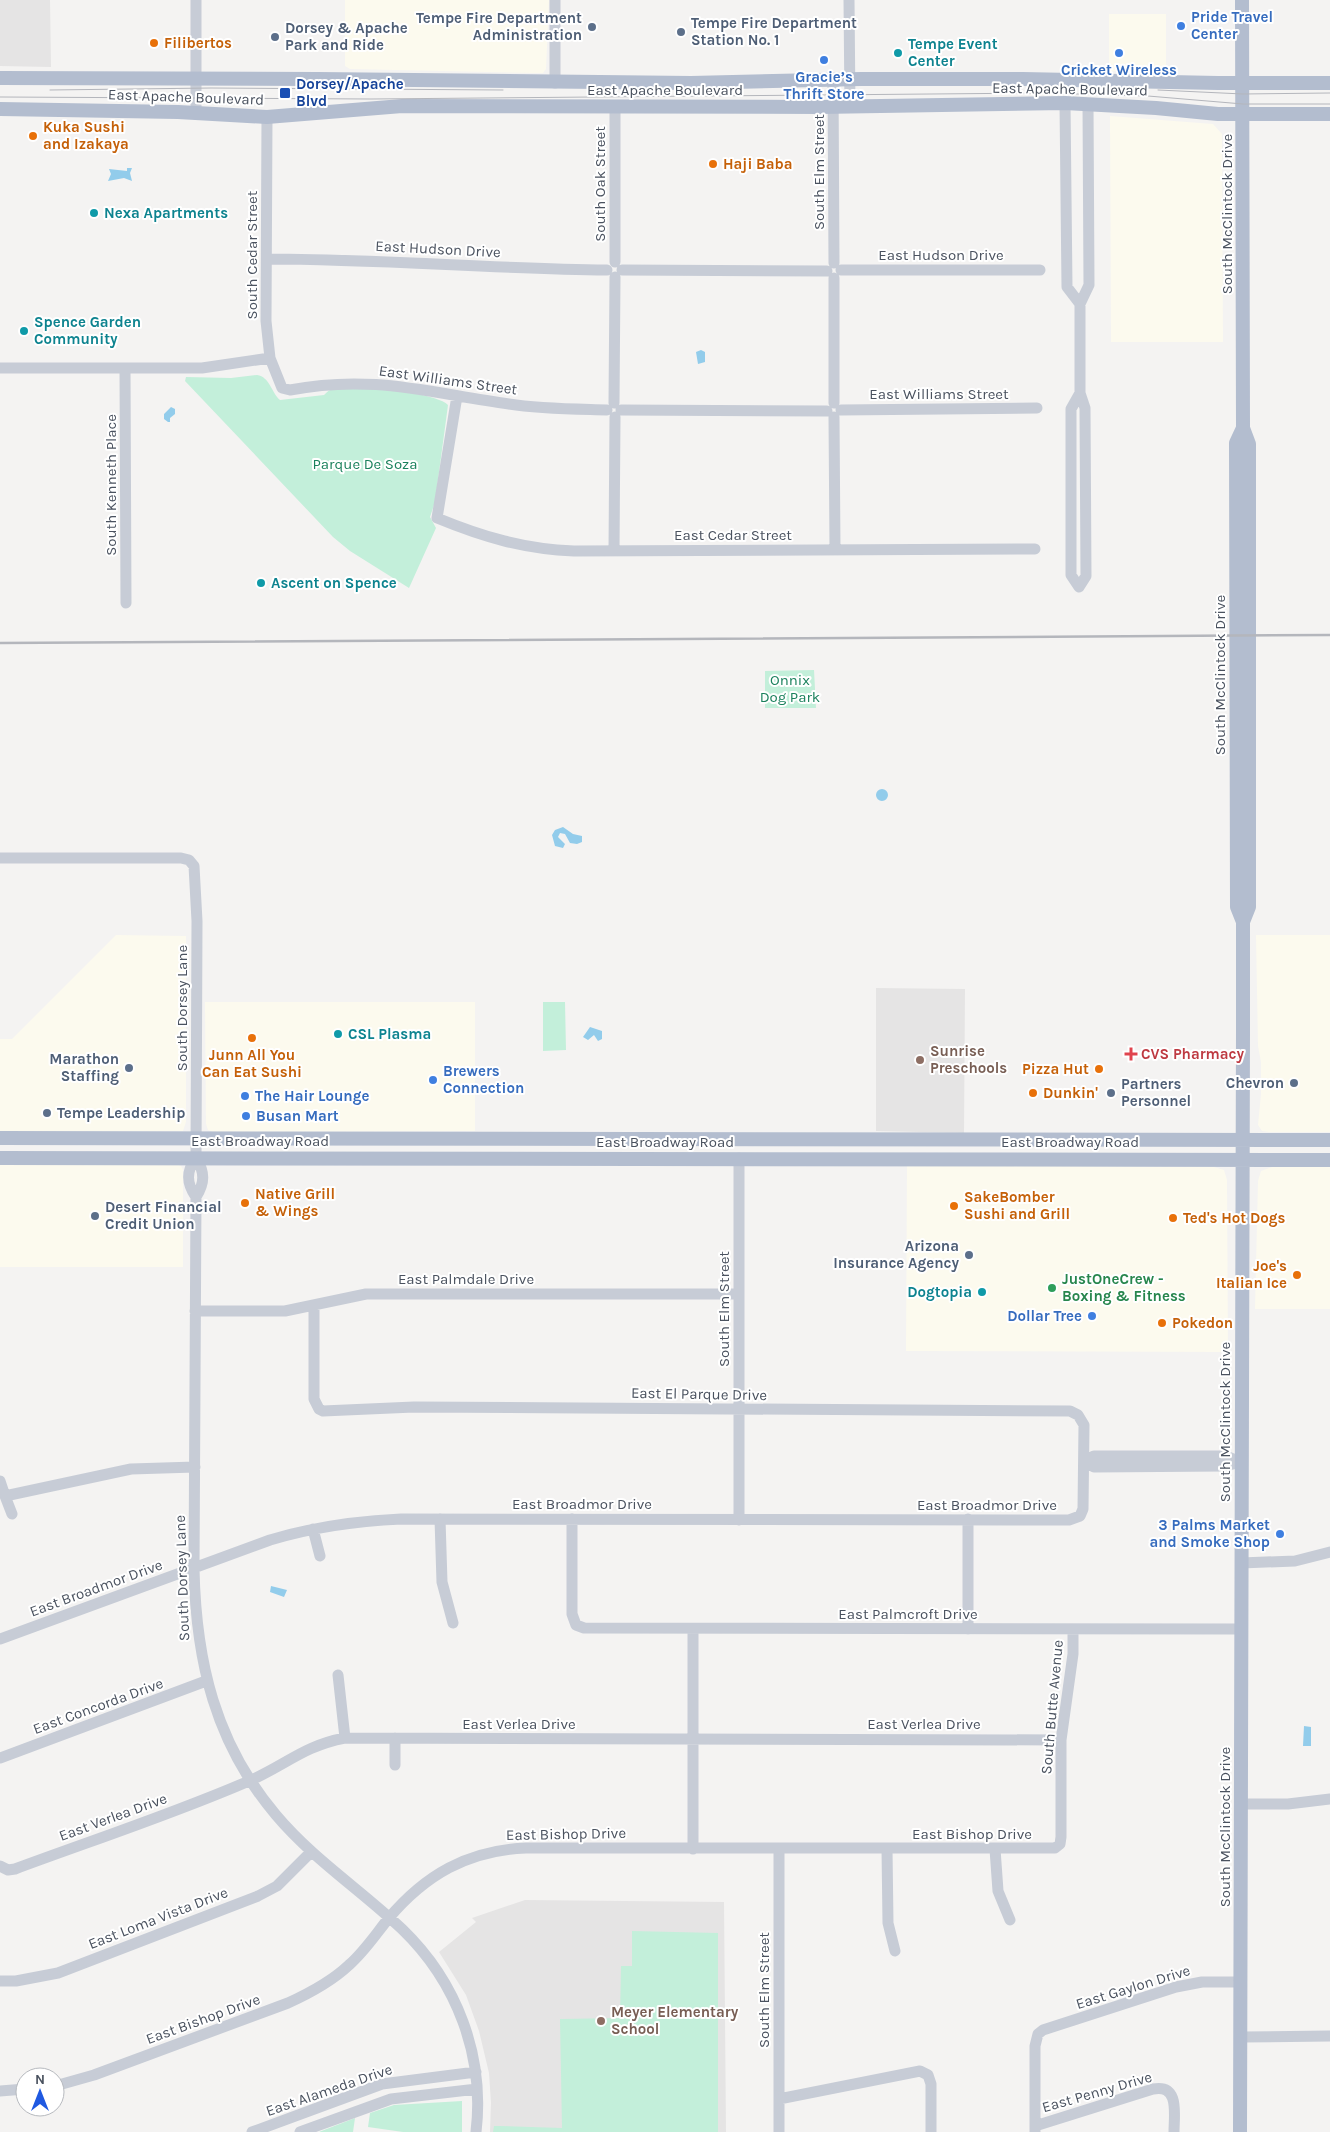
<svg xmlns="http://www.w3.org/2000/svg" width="1330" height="2132" font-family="Karla,sans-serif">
<rect width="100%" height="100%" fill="#f4f3f2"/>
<path fill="#fcfaee" d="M 345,0 L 549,0 L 546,69 L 543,73 L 533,73 L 350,69 L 345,66 Z
M 1109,14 L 1166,14 L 1166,72 L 1109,71 Z
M 1110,116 L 1213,124 L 1222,134 L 1223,342 L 1111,342 Z
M 116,935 L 186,936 L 186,1122 L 183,1131 L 0,1131 L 0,1039 L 12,1039 Z
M 1256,935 L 1330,935 L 1330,1132 L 1269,1132 L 1262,1131 L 1258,1125 L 1261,1094 L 1261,1062 L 1258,1046 Z
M 205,1002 L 475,1002 L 475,1131 L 213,1132 L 208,1130 L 206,1124 Z
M 0,1164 L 176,1164 L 181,1166 L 183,1170 L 183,1267 L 0,1267 Z
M 907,1165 L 1214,1167 L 1224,1170 L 1227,1180 L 1228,1352 L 906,1351 Z
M 1330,1166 L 1330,1309 L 1255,1309 L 1258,1181 L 1261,1171 L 1272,1167 Z"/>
<path fill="#e5e4e4" d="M 0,0 L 50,0 L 51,67 L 0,66 Z
M 876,988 L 965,989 L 964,1133 L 876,1131 Z
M 525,1900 L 724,1902 L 726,2132 L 490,2132 L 491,2103 L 489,2073 L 479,2031 L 466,1995 L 439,1952 L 476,1922 L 472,1918 Z"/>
<path fill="#c3efda" d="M 257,375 C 270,377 271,392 280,400 L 324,395 C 325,394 328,391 330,390 C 347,383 436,392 448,405 L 435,502 L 430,517 L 436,528 L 409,588 L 350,551 L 333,537 L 185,381 L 186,377 L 231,378 Z
M 814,670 L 816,708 L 765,708 L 765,671 Z
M 543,1002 L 565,1002 L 566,1050 L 543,1051 Z
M 632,1931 L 718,1933 L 718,2132 L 493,2132 L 494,2126 L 500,2126 L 562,2128 L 560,2019 L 620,2018 L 621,1966 L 632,1966 Z
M 462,2101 L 462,2132 L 403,2132 L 368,2127 L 370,2113 L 394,2105 Z
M 355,2118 L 353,2132 L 319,2132 Z"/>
<path fill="#92cceb" d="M 127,168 L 132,168 L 130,173 L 132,181 L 124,178 L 108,181 L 111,174 L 109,169 L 127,171 Z
M 701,350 L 705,352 L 705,362 L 698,364 L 696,352 Z
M 171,407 L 175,409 L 175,414 L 170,418 L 170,422 L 168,422 L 164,419 L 164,414 Z
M876 795a6 6 0 1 1 12 0a6 6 0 1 1-12 0Z
M 563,827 L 573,834 L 582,836 L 582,842 L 577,844 L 570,843 L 565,834 L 560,833 L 558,837 L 565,844 L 563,848 L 555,846 L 552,835 L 555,830 Z
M 590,1027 L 602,1031 L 602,1039 L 598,1041 L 594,1035 L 588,1040 L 583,1037 Z
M 271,1586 L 287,1590 L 284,1597 L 270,1592 Z
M 1304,1726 L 1311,1727 L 1311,1746 L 1303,1746 Z"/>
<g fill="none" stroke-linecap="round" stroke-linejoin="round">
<path stroke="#c7ccd6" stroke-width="11" d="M 196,0 L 196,113
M 849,0 L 850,107
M 833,80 L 834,263
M 555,83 L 555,0
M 1065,103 L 1067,287 L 1080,304
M 615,106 L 615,262
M 267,117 L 266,321 L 270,358 L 282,388 L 290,390 C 372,374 429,393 509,404 C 541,409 574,409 607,410
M 267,259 C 380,259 494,269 607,270
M 622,270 L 827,271
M 841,270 L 1040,270
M 834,278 L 834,403
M 0,368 L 202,368 L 270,358
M 125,368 L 126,603
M 1080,393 L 1071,409 L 1071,575 L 1079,587 L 1086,576 L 1085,408 L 1080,393 L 1080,304 L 1089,285 L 1088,104
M 457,396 L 437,518 C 483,537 524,549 574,551 L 1035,549
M 614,403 L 615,277
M 621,410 L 827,411
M 841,410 L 1037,408
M 834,417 L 835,549
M 614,551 L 615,417
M 0,858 L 181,858 L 189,860 L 194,866 L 197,921 L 196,1158 C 205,1172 205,1183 196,1197 L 194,1569 C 196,1661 215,1743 276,1815 C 313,1859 361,1890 402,1929 C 457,1982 485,2056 476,2132
M 196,1197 C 186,1183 186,1171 196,1158
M 195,1311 L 285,1311 L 366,1294 L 739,1294
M 1094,1456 L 1226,1456 L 1241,1462 L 1225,1466 L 1094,1467 L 1084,1461 Z
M 0,1481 L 5,1496 L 131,1469 L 195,1467
M 5,1496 L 12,1514
M 440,1519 L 442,1582 L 453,1623
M 572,1519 L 572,1614 L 576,1625 L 584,1628 L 1241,1629
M 968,1519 L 968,1629
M 739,1520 L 739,1158
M 313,1529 L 320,1556
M 1241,1563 L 1295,1561 L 1330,1552
M 693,1629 L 693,1849
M 0,1639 L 270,1540 C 313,1527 356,1521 401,1519 L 1069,1520 L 1080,1516 L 1083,1509 L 1084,1425 L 1078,1415 L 1070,1411 L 414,1407 L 323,1411 L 319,1409 L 314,1399 L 314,1305
M 338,1675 L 345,1738
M 395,1738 L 395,1765
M 0,1758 L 206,1681
M 1241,1804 L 1288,1804 L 1330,1799
M 887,1849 L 888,1923 L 895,1951
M 995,1849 L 998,1891 L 1010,1920
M 0,1866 L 8,1870 L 15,1869 C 93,1840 173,1814 249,1781 C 286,1765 303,1746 345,1738 L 1061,1740
M 0,1981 L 16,1981 L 58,1973 L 258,1896 L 277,1886 L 311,1852
M 1241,2037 L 1330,2036
M 55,2086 L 94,2075 L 288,2003 C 310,1993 331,1982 349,1965 C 364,1952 376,1934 388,1919 C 425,1875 468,1850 526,1848 L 1055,1848 L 1060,1844 L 1061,1837 L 1061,1740 L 1073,1654 L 1073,1629
M 0,2091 L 25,2089
M 779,2099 L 920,2071 L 928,2075 L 931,2084 L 931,2132
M 1035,2126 L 1153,2089 C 1180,2084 1174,2114 1174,2132
M 252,2132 L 382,2084 L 476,2072
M 300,2132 L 391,2099 L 477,2089
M 779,2132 L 779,1849
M 1035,2132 L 1035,2046 L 1038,2034 L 1043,2030 L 1176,1987 L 1202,1982 L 1240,1982"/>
<path stroke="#b3bdcf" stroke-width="14" d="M 1242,0 L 1243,428 L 1249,444 L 1249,907 L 1243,922
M 0,78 L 318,79 L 691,83 L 861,79 L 1023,79 L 1218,83 L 1330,83
M 0,109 L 178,112 L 267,117 L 402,106 L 820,107 L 1065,103 L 1156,108 L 1218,114 L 1330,114
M 0,1138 L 1330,1140
M 0,1158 L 1330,1160
M 1240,2132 L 1243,1030 L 1243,922 L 1237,907 L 1236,443 L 1243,428"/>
<path stroke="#b4b6bc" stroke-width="1" d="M 50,90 L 211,88 L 503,90
M 1158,90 L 1243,94 L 1330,93
M 0,97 L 371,99 L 1043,93 L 1148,96 L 1243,104 L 1330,104"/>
<path stroke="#b4b6bc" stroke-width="2.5" d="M 0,643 L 1330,635"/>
</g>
<g fill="#3f7fe0" stroke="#fff" stroke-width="2">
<circle cx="1181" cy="26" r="5"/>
<circle cx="1119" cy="53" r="5"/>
<circle cx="824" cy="60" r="5"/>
<circle cx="433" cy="1080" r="5"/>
<circle cx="245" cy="1096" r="5"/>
<circle cx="246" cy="1116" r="5"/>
<circle cx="1092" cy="1316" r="5"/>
<circle cx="1280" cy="1534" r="5"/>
</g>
<g fill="#5c6f8a" stroke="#fff" stroke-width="2">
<circle cx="592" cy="27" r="5"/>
<circle cx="681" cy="32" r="5"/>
<circle cx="275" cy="37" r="5"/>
<circle cx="129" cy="1068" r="5"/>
<circle cx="1294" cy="1083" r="5"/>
<circle cx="1111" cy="1093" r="5"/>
<circle cx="47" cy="1113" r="5"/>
<circle cx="95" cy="1216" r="5"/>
<circle cx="969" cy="1255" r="5"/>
</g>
<g fill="#e8710a" stroke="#fff" stroke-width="2">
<circle cx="154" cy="43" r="5"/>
<circle cx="33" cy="136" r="5"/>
<circle cx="713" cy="164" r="5"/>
<circle cx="252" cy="1038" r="5"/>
<circle cx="1099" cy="1069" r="5"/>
<circle cx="1033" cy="1093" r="5"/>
<circle cx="245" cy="1203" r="5"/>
<circle cx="954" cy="1206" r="5"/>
<circle cx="1173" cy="1218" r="5"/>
<circle cx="1297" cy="1275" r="5"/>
<circle cx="1162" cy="1323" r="5"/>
</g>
<g fill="#0f9aa8" stroke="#fff" stroke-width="2">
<circle cx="898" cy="53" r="5"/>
<circle cx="94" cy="213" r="5"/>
<circle cx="24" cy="331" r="5"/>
<circle cx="261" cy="583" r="5"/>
<circle cx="338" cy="1034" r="5"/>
<circle cx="982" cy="1292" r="5"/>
</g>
<rect fill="#1a4fb4" stroke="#fff" stroke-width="2" x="279" y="87" width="12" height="12" rx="2.5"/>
<path fill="#e0444e" stroke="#fff" stroke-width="2" d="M1128.5 1046.5h5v5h5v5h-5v5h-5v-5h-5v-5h5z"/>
<g fill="#8d6e63" stroke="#fff" stroke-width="2">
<circle cx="920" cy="1060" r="5"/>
<circle cx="601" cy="2021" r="5"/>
</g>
<circle fill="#2e9e5b" stroke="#fff" stroke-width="2" cx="1052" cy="1288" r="5"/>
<g text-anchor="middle" stroke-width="4" stroke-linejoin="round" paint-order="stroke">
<g font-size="15" font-weight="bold" fill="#366cbe" stroke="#fff" text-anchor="start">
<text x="1191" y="22">Pride Travel<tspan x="1191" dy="17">Center</tspan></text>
<text x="1119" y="75" text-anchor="middle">Cricket Wireless</text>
<text x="824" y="82" text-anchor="middle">Gracie’s<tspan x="824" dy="17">Thrift Store</tspan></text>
<text x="443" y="1076">Brewers<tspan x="443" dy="17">Connection</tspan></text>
<text x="255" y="1101">The Hair Lounge</text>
<text x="256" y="1121">Busan Mart</text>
<text x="1082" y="1321" text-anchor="end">Dollar Tree</text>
<text x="1270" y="1530" text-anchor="end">3 Palms Market<tspan x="1270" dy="17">and Smoke Shop</tspan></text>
</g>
<g font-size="15" font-weight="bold" fill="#4e5e75" stroke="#fff" text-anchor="start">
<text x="582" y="23" text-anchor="end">Tempe Fire Department<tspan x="582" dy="17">Administration</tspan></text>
<text x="691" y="28">Tempe Fire Department<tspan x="691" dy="17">Station No. 1</tspan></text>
<text x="285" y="33">Dorsey &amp; Apache<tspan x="285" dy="17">Park and Ride</tspan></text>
<text x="119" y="1064" text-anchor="end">Marathon<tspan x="119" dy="17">Staffing</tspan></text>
<text x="1284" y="1088" text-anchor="end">Chevron</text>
<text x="1121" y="1089">Partners<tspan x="1121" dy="17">Personnel</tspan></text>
<text x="57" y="1118">Tempe Leadership</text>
<text x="105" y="1212">Desert Financial<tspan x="105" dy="17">Credit Union</tspan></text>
<text x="959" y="1251" text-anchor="end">Arizona<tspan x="959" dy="17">Insurance Agency</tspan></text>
</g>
<g font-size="15" font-weight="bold" fill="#c56008" stroke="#fff" text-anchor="start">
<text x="164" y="48">Filibertos</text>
<text x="43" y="132">Kuka Sushi<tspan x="43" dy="17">and Izakaya</tspan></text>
<text x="723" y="169">Haji Baba</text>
<text x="252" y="1060" text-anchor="middle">Junn All You<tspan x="252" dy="17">Can Eat Sushi</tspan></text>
<text x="1089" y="1074" text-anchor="end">Pizza Hut</text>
<text x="1043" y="1098">Dunkin'</text>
<text x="255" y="1199">Native Grill<tspan x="255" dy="17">&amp; Wings</tspan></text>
<text x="964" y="1202">SakeBomber<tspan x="964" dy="17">Sushi and Grill</tspan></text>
<text x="1183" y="1223">Ted's Hot Dogs</text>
<text x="1287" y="1271" text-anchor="end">Joe's<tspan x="1287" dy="17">Italian Ice</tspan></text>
<text x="1172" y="1328">Pokedon</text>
</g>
<g font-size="15" font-weight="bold" fill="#0d838f" stroke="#fff" text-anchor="start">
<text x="908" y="49">Tempe Event<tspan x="908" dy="17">Center</tspan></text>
<text x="104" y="218">Nexa Apartments</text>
<text x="34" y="327">Spence Garden<tspan x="34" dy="17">Community</tspan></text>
<text x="271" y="588">Ascent on Spence</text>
<text x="348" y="1039">CSL Plasma</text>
<text x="972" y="1297" text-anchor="end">Dogtopia</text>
</g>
<g font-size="15" font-weight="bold" fill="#164399" stroke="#fff" text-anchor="start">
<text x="296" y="89">Dorsey/Apache<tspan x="296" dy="17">Blvd</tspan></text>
</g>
<g font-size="15" fill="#4a525f" stroke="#fff">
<text transform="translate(1070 89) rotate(1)" y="5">East Apache Boulevard</text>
<text x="665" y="95">East Apache Boulevard</text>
<text transform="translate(186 97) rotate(2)" y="5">East Apache Boulevard</text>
<text transform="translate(819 172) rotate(-90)" y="5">South Elm Street</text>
<text transform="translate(600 184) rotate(-90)" y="5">South Oak Street</text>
<text transform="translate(1227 214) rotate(-90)" y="5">South McClintock Drive</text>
<text transform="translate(438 249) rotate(3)" y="5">East Hudson Drive</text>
<text transform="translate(252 255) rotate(-90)" y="5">South Cedar Street</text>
<text x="941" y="260">East Hudson Drive</text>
<text transform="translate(448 380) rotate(8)" y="5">East Williams Street</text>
<text x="939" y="399">East Williams Street</text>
<text transform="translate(111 485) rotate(-90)" y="5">South Kenneth Place</text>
<text x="733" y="540">East Cedar Street</text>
<text transform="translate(1220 675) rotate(-90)" y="5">South McClintock Drive</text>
<text transform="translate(182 1008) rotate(-90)" y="5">South Dorsey Lane</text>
<text x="260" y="1146">East Broadway Road</text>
<text x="665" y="1147">East Broadway Road</text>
<text x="1070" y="1147">East Broadway Road</text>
<text x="466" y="1284">East Palmdale Drive</text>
<text transform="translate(724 1309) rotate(-90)" y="5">South Elm Street</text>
<text transform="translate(699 1394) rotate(1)" y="5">East El Parque Drive</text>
<text transform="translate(1225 1422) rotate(-90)" y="5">South McClintock Drive</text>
<text x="582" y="1509">East Broadmor Drive</text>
<text x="987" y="1510">East Broadmor Drive</text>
<text transform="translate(182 1578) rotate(-92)" y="5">South Dorsey Lane</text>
<text transform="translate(96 1588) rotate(-20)" y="5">East Broadmor Drive</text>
<text x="908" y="1619">East Palmcroft Drive</text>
<text transform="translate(98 1706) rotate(-20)" y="5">East Concorda Drive</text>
<text transform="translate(1052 1707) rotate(-85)" y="5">South Butte Avenue</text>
<text x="519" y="1729">East Verlea Drive</text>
<text x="924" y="1729">East Verlea Drive</text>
<text transform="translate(113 1817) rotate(-20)" y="5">East Verlea Drive</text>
<text transform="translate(1225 1827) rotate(-90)" y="5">South McClintock Drive</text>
<text transform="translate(566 1834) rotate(-1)" y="5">East Bishop Drive</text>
<text x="972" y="1839">East Bishop Drive</text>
<text transform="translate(158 1918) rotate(-21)" y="5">East Loma Vista Drive</text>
<text transform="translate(1133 1987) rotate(-17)" y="5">East Gaylon Drive</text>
<text transform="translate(764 1990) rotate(-90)" y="5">South Elm Street</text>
<text transform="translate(203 2019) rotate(-20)" y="5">East Bishop Drive</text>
<text transform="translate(329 2090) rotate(-19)" y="5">East Alameda Drive</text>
<text transform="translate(1097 2092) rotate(-16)" y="5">East Penny Drive</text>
</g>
<g font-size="15" fill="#1a815c" stroke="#fff">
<text x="365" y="469">Parque De Soza</text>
<text x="790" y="685">Onnix<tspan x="790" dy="17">Dog Park</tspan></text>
</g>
<g font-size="15" font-weight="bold" fill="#785e54" stroke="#fff" text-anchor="start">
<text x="930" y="1056">Sunrise<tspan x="930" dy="17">Preschools</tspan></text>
<text x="611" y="2017">Meyer Elementary<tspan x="611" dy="17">School</tspan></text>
</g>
<g font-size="15" font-weight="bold" fill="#be3a42" stroke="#fff" text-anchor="start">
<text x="1141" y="1059">CVS Pharmacy</text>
</g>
<g font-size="15" font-weight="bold" fill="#27864d" stroke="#fff" text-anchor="start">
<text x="1062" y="1284">JustOneCrew -<tspan x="1062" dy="17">Boxing &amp; Fitness</tspan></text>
</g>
</g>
<g transform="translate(40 2092)"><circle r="24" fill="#ffffff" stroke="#b7babf"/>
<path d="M0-4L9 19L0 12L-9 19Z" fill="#1f59e1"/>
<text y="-8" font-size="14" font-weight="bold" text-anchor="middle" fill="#4a525f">N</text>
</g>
</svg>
